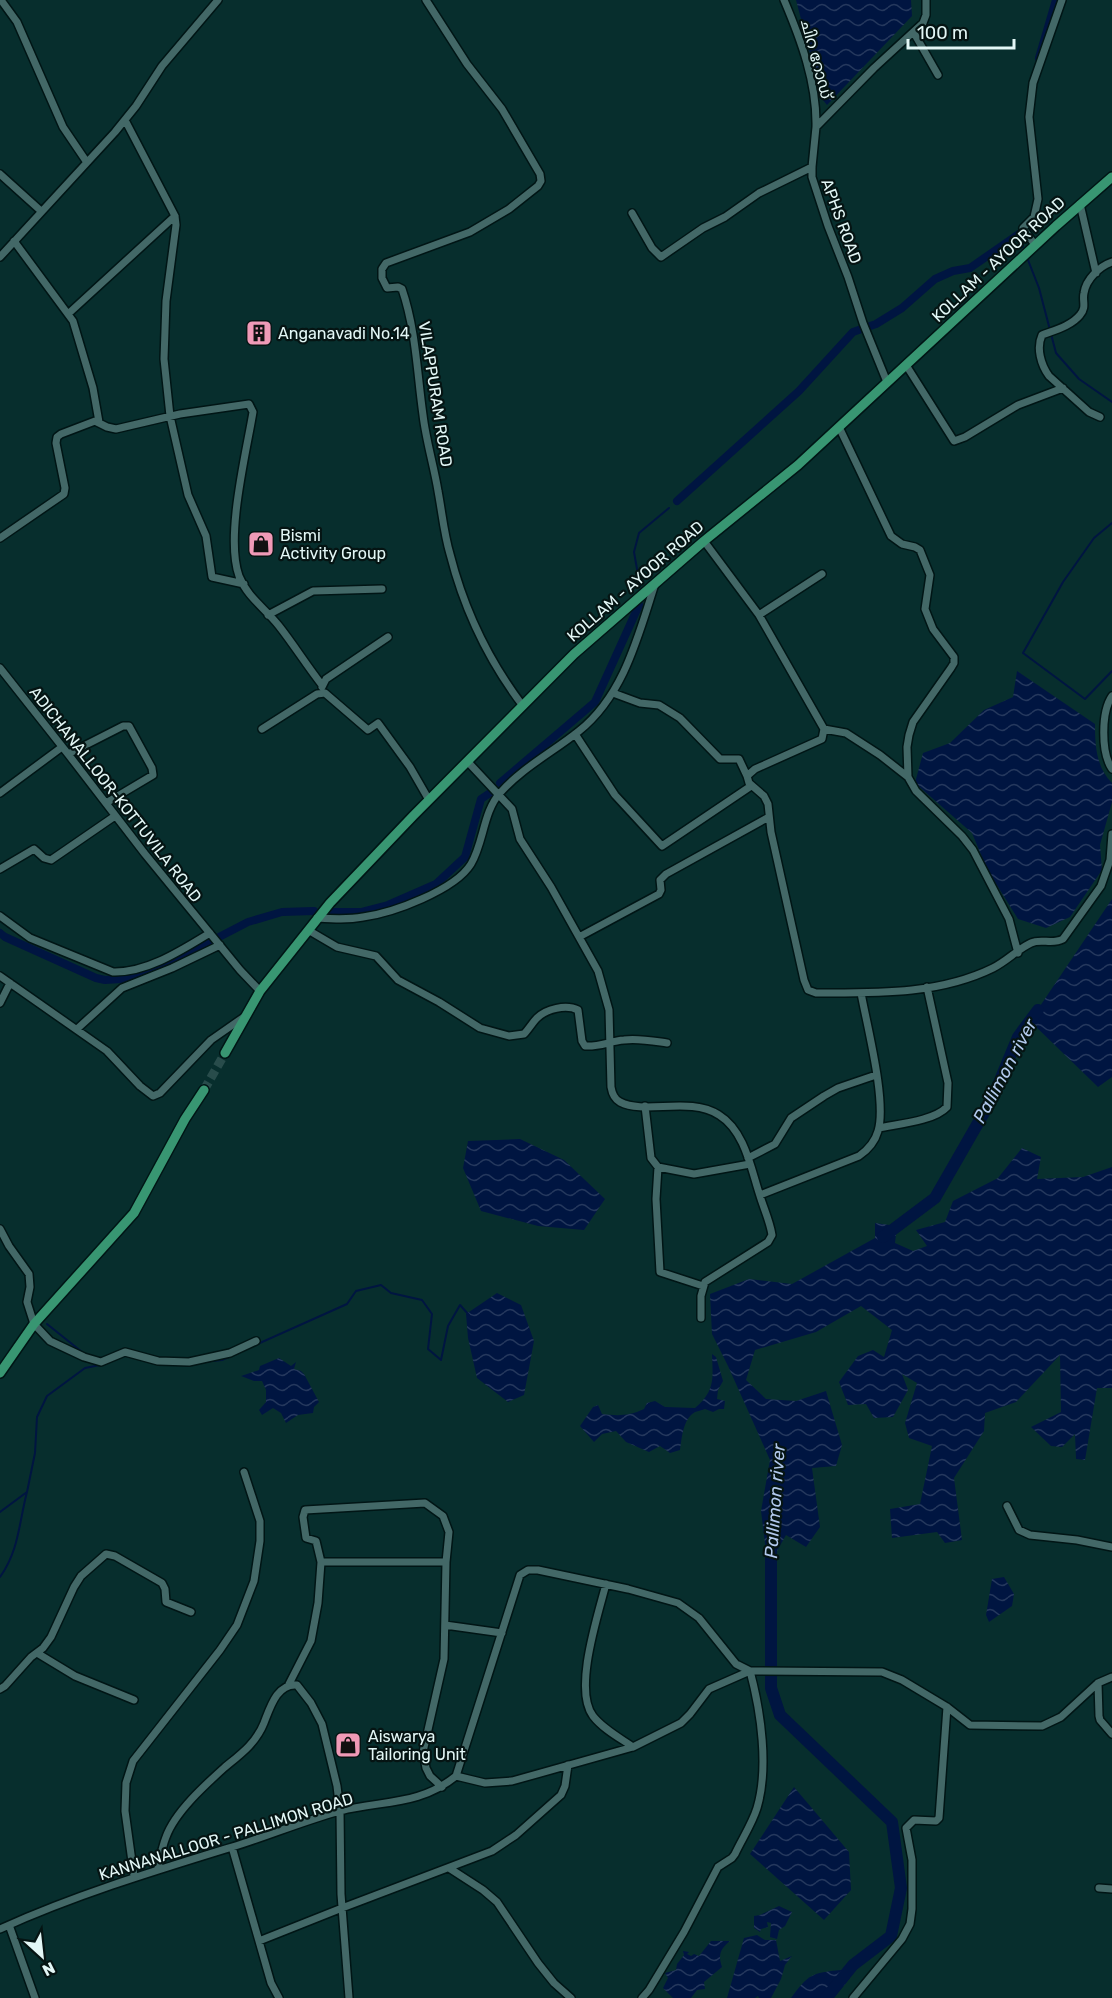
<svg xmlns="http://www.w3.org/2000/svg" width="1112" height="1998" font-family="Rubik,'Noto Sans Malayalam',sans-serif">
<defs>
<pattern id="water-waves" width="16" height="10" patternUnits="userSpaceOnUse" patternTransform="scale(1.5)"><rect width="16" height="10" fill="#001541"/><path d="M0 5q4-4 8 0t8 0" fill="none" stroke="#25385d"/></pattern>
</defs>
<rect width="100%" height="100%" fill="#072e2d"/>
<path fill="url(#water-waves)" d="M 796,0 L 911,0 L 912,16 L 827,105 L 822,99 Z
M 1017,671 L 1095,724 C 1095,745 1096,767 1112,783 L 1112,802 L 1100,845 L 1102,870 L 1070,917 L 1046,928 L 1018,919 L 987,869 L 972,833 L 915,783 L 923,753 L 950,743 L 984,710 L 1013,697 Z
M 1112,899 L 1112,1077 L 1098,1087 L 1030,1021 Z
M 520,1139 L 564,1160 L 605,1199 L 584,1230 L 538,1226 L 481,1211 L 463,1168 L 468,1141 Z
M 1022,1148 L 1041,1157 L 1037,1179 L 1083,1177 L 1112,1167 L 1112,1388 L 1097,1388 L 1085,1460 L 1076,1459 L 1075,1434 L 1062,1447 L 1051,1446 L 1031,1427 L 1061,1412 L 1060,1355 L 1016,1402 L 985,1413 L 984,1431 L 954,1478 L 962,1540 L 945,1543 L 937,1532 L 892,1538 L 890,1509 L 920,1504 L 932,1446 L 909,1438 L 905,1423 L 917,1383 L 902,1374 L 908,1390 L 893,1417 L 874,1418 L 866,1404 L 848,1405 L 839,1382 L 858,1356 L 873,1350 L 884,1357 L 892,1330 L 861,1306 L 816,1332 L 755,1350 L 746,1380 L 766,1399 L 796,1401 L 826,1391 L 842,1445 L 836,1466 L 812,1468 L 820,1527 L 806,1547 L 786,1535 L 768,1567 L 761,1511 L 770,1460 L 728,1366 L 712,1334 L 710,1294 L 749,1279 L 792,1284 L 875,1238 L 875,1223 L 897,1226 L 895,1243 L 913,1251 L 927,1246 L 916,1230 L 945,1222 L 953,1201 L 998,1178 Z
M 497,1293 L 521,1305 L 534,1341 L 524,1395 L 508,1402 L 477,1378 L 468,1338 L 466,1314 Z
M 712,1354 L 716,1357 L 723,1381 L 718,1390 L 717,1399 L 725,1401 L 724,1409 L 719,1409 L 713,1412 L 705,1409 C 702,1410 699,1411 695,1412 C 683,1419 682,1437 680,1450 L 670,1453 L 660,1446 L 649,1452 L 626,1442 L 616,1431 L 602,1434 L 594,1442 L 580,1426 L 593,1407 L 598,1405 L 602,1414 C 618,1416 629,1416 644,1409 L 647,1403 L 655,1401 L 665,1407 L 695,1408 C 715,1391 713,1379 712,1354 Z
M 279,1358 L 291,1366 L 296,1362 L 294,1369 L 301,1371 L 304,1374 L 319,1402 L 314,1407 L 313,1413 L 298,1415 L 286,1423 L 281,1413 L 273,1408 L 262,1415 L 259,1410 L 266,1402 L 266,1390 L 262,1381 L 254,1381 L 241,1376 L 259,1370 L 260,1366 Z
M 1004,1577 L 1014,1594 L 1012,1606 L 989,1622 L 986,1615 L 992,1579 Z
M 794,1787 L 849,1852 L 851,1890 L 824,1920 L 750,1854 Z
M 779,1906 L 792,1912 L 785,1926 L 779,1930 L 777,1939 L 770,1937 L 771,1923 L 767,1922 L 768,1927 L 761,1929 L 760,1932 L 754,1928 L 754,1916 L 760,1915 Z
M 757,1935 L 765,1940 L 776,1940 L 780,1961 L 792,1956 L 785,1965 L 781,1979 L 771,1998 L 759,1998 L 758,1996 L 755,1998 L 727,1998 L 744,1938 Z
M 711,1941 L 730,1941 C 720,1949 718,1955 722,1967 L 704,1982 L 705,1989 L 697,1990 L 691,1998 L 673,1998 L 663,1988 L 668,1978 L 665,1973 L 676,1970 L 677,1964 L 684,1955 L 683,1951 L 689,1952 L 687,1954 L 691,1956 L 694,1954 L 699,1956 Z
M 841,1970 L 850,1978 L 834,1998 L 791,1998 C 809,1974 811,1973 841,1970 Z"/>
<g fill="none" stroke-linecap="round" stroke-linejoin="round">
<path stroke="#001541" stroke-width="2" d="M 1019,234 L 1023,247
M 1028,260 L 1039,288 L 1056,353 L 1079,379 L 1112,402
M 1112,523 L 1094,538 L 1063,582 L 1023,653 L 1085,699 L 1112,671
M 640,586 L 634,552 L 639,533 L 669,508
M 47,1324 L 82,1352
M 253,1346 L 347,1304 L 356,1291 L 381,1285 L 391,1293 L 422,1300 L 432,1314 L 428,1349 L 441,1360 L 448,1326 L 460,1305 L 469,1315
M 202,1362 L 222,1360 L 231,1356
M 0,1512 L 27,1492 L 35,1453 L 37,1417 L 47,1396 L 85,1368 L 100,1365
M 0,1577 C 19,1551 19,1522 27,1492"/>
<path stroke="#001541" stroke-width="8" d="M 1039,58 L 1056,0
M 677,501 L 799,391 L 853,332 L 876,324 L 902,308 L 935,279 L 953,271 L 970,268 L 1029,227
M 500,783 L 595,702 L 639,605
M 332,912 L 361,912 L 388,905 L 436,884 L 465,857 L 481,799 L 490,793
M 0,933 L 5,937 L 96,978 L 105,980 L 121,979 L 167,964 L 248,922 L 282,912 L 314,911"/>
<path stroke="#001541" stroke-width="12" d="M 883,1237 L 935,1198 L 993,1097 L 1018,1037 L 1038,1010
M 771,1548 L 771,1688 L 780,1715 L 892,1822 L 901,1888 L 891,1936 L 853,1965 L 826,1998"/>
<path stroke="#284c4b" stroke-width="9" stroke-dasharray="9 4.5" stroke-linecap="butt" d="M 204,1090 L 225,1053"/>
<defs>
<path id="minor" d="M 1,0 L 17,22 L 63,127 L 86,161
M 426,0 L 467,64 L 502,109 L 540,174 L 541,181 L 538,186 L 509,209 L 470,232 L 386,263 L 382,269 L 382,278 L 387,288 L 398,287 L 402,289 C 416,330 417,373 423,415 C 426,441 434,466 438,491 C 442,512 444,534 450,554 C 464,609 488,660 523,706
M 784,0 C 801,40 817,83 816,127
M 914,33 L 938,75
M 125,120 L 175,216 L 176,225 L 166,301 L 164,359 L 170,416 L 188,495 L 206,536 L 212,577 L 244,584
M 0,174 L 41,211
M 1080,204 L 1096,273
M 632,213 L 652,248 L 661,257 L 703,228 L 725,217 L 759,193 L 812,167
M 14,241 L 73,321 L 93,388 L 99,422
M 1035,245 L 1023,228 L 1034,217 L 1038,199 L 1029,117 L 1033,83 L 1062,0
M 0,257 L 115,132 L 136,106 L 162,66 L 218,0
M 68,314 L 175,216
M 906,365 L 954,441 L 965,437 L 1018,405 L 1063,388
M 887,382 L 863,323 L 848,277 L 828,226 L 812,177 L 812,167 L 816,127 L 874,68 L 923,23 L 926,15 L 926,0
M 1100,417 L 1089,412 L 1049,376 C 1041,365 1036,348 1042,335 C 1055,330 1071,326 1080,315 C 1087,307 1082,301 1084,293 C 1086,279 1100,266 1112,262
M 839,427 L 891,536 L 902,544 L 915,547 L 920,550 L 930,575 L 925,609 L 933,629 L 954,657 L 954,663 L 951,668 L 913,722 L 909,735 L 907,747 L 908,777 L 916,791 L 962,836 L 973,850 L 1009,919 L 1018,953
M 0,538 L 64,494 L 65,488 L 56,443 L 57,437 L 61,434 L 95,421 L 107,427 L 116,429 L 180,414 L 249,404 L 253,412 C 246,454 225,537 239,576 C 247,597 266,609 279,626 C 294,645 307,666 322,685
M 704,541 L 759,615 L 824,729 L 822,739 L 755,769 L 747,776 L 749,783 L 764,796 L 768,804 L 771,832 L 804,980 L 808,990 L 816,993 C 875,993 938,995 993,968 C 1007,961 1018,949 1031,943 C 1041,938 1052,945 1063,939 L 1101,886 L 1110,860 L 1112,834
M 268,615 L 313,591 L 382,589
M 759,615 L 822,574
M 0,668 L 68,754 L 145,854 L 240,970 L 260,991
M 322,687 L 326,679 L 388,637
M 613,693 L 640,703 L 659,705 L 680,718 L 720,759 L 739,759 L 747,776
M 1112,696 C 1101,712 1101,753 1112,769
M 262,729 L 317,694 L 325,693 L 368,730 L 378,723 L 410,767 L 429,800
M 824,729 L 846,733 L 880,755 L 908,777
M 575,734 L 615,795 L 662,846 L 751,786
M 68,754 L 123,726 L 129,726 L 152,768 L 153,775 L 106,803
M 468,762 L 512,809 L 520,839 L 551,887 L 598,971 L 609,1010 L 611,1087 C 612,1093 614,1099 620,1102 C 645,1115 690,1096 719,1115 C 745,1131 751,1169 760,1196 C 764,1209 770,1222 772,1235 L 768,1242 L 705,1282 L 701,1296 L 701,1318
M 0,793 L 62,747
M 0,869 L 34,849 L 44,858 L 51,860 L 115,816
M 0,916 L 30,938 L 113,972 C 147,973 182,950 210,933
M 317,918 C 333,919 348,920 363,917 C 393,913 455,890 471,864 C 484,842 483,812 500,793 C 523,767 553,752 579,731 C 624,695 638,636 655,584
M 308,930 L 337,947 L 376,956 L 398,980 L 439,1002 L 480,1028 L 509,1036 L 524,1034 C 529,1029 532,1023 537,1018 C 546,1009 566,1004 578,1010 L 582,1041 L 585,1046 C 600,1047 610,1041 624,1040 C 638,1038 653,1041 667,1043
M 579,937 L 659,894 L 661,890 L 660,880 L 666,874 L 769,817
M 0,976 L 107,1051 L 140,1086 L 153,1096 L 160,1093 L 211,1040 L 244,1017
M 0,1003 L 10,983
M 77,1029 L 122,988 L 172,968 L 220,945
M 645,1106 L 651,1158 L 658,1167 L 694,1174 L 750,1164
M 879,1128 C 898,1124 934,1121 947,1107 L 948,1083 L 927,987
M 748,1158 L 775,1144 L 791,1118 L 824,1096 L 838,1088 L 876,1075
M 658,1167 L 656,1199 L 660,1272 L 703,1286
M 760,1195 L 859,1156 C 869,1149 875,1142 878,1131 C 887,1102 867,1026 861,993
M 0,1229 L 9,1246 L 29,1274 L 30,1287 L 27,1302 L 34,1324 L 50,1341 L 84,1357 L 101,1362 L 125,1352 L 158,1361 L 189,1362 L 230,1353 L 256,1341
M 1007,1506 L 1019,1530 L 1030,1535 L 1077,1540 L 1112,1547
M 321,1562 L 446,1562
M 606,1584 C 598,1615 573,1690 593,1716 C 603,1729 620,1738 633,1747
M 445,1625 L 502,1633
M 37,1653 L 75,1676 L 134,1700
M 1098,1683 L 1099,1716 L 1100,1720 L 1112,1734
M 289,1684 L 311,1641 L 318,1603 L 321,1562 L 316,1541 L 306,1538 L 303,1517 L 305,1510 L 425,1503 L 443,1516 L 449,1532 L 446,1562 L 444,1659 L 423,1752 L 426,1768 L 430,1776 L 442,1787
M 0,1689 L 5,1686 L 31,1657 L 43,1648 L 51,1637 L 74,1587 L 81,1576 L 106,1554 L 115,1556 L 162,1583 L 165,1589 L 166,1602 L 191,1612
M 456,1776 L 485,1783 L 512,1781 L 633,1747 L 681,1723 L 690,1714 L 709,1689 L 750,1671 C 761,1712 769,1768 757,1808 C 752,1824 742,1839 735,1854 L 732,1858 L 718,1867 L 684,1932 L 649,1990 L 642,1998
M 232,1847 L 271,1983 L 279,1998
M 158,1868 C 160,1858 162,1847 166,1837 C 175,1812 205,1785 225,1767 C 241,1754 256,1743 264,1723 C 270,1708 277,1683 297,1685 L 311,1703 L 322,1724 L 337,1786 L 340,1811 L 341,1894 L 349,1998
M 449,1868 L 483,1890 L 497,1902 L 538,1963 L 554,1983 L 571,1998
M 134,1876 L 125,1811 L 126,1783 L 133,1761 L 220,1650 L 237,1625 L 254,1581 L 260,1541 L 260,1521 L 244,1472
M 1099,1888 L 1112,1889
M 9,1925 L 35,1998
M 0,1929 C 75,1895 154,1871 232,1847 C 268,1836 303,1821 340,1811 C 383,1800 419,1806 456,1776 L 520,1575 L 528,1570 L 538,1570 L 628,1589 L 678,1603 L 699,1618 L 736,1664 L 750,1671 L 882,1672 L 902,1680 L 947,1707 L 970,1725 L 1042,1726 L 1061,1717 L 1098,1683 L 1112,1677
M 259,1941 L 342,1908 L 492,1851 L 516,1835 L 561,1795 L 565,1786 L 568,1765
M 853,1998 L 902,1939 L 910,1924 L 912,1909 L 912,1860 L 906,1828 L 914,1820 L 936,1821 L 939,1818 L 947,1707"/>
<path id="major" d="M 225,1053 L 260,991 L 330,903 L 413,816 L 574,654 L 704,541 L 798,465 L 1056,226 L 1112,177
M 0,1373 L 34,1324 L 134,1213 L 185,1119 L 204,1090"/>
</defs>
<use href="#minor" stroke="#001515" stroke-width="10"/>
<use href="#major" stroke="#001515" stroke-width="12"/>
<use href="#minor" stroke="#436867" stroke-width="7"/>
<use href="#major" stroke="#389672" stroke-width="9"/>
</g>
<defs>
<symbol id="building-square" viewBox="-11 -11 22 22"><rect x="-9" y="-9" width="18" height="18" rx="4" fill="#f09ab7" stroke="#051413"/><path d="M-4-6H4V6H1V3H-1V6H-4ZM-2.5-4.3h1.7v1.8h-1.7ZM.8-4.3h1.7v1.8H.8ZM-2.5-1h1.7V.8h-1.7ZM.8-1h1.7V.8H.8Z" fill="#111"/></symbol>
<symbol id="shop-square" viewBox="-11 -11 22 22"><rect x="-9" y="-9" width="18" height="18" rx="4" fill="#f09ab7" stroke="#051413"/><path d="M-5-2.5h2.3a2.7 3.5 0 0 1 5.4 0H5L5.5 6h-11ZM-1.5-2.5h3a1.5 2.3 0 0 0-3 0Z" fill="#111"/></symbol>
</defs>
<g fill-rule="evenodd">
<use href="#building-square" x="244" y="318" width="30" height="30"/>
<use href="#shop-square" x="246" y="529" width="30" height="30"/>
<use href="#shop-square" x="333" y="1730" width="30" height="30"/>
</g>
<g text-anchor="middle" stroke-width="4.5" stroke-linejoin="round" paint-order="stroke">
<g font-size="16" fill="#e3f7f6" stroke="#051413">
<text transform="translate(817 59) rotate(75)" y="6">ചിറ റോഡ്</text>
<text transform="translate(842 221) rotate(70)" y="6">APHS ROAD</text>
<text transform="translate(998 259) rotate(-43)" y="6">KOLLAM - AYOOR ROAD</text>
<text transform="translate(436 394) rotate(81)" y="6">VILAPPURAM ROAD</text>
<text transform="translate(635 581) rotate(-41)" y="6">KOLLAM - AYOOR ROAD</text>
<text transform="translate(116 794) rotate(52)" y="6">ADICHANALLOOR-KOTTUVILA ROAD</text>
<text transform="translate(226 1836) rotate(-17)" y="6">KANNANALLOOR - PALLIMON ROAD</text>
</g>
<g font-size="16" fill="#e3f7f6" stroke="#051413" text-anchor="start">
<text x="278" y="339">Anganavadi No.14</text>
<text x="280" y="541">Bismi<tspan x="280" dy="18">Activity Group</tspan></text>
<text x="368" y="1742">Aiswarya<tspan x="368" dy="18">Tailoring Unit</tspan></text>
</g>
<g font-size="18" font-style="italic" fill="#b2c9ed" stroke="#051413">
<text transform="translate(1005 1071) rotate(-62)" y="6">Pallimon river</text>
<text transform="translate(775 1501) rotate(-86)" y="6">Pallimon river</text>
</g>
</g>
<g transform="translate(42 1956) rotate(153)" stroke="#051413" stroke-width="4.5" paint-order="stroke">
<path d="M0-4.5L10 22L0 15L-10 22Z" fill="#e3f7f6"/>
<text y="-9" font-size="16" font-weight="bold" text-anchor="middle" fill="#e3f7f6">N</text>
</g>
<path d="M908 39v9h106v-9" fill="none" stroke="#e3f7f6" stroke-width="3"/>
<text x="917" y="39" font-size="18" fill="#e3f7f6" stroke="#051413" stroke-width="4.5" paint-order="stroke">100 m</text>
</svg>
